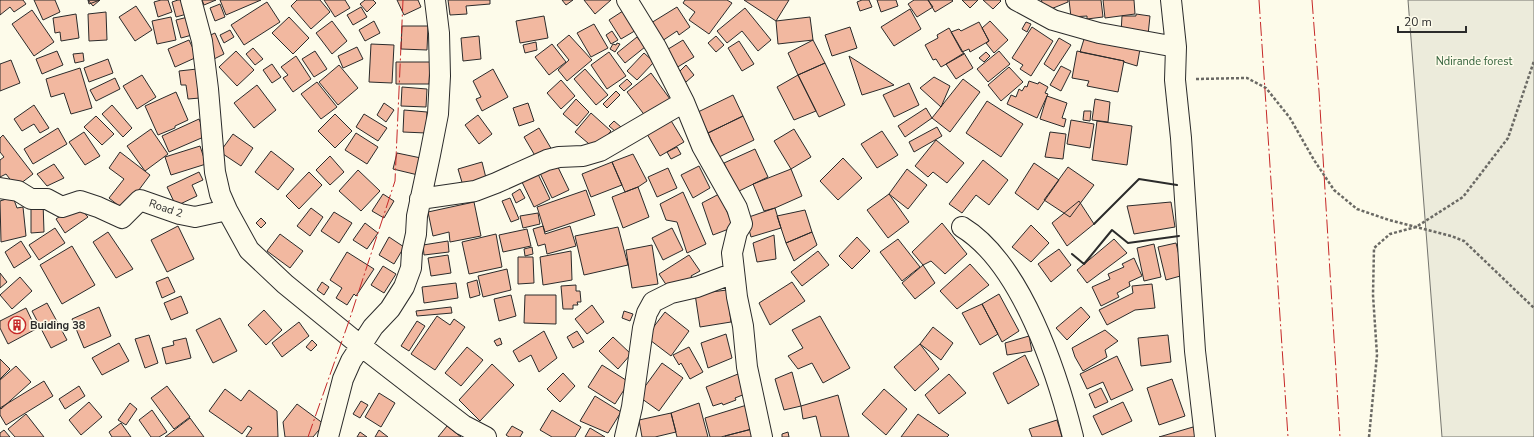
<svg xmlns="http://www.w3.org/2000/svg" width="1534" height="437" font-family="'Nunito Sans',sans-serif">
<rect width="100%" height="100%" fill="#fdfbea"/>
<path fill="#ecebdb" stroke="#74746e" d="M 1408,0 L 1534,0 L 1534,437 L 1442,437 Z"/>
<path fill="#f2b8a0" stroke="#2b2b2b" d="M 0,0 L 23,0 L 26,4 L 14,12 L 10,7 L 0,15 Z
M 34,0 L 55,0 L 60,12 L 43,20 Z
M 88,0 L 100,0 L 93,6 Z
M 88,0 L 100,0 L 89,4 Z
M 161,0 L 168,0 L 172,12 L 158,17 L 154,2 Z
M 178,0 L 184,0 L 187,14 L 176,17 L 172,2 Z
M 202,0 L 216,0 L 204,5 Z
M 220,0 L 261,0 L 226,15 Z
M 297,0 L 320,0 L 330,12 L 311,29 L 291,6 Z
M 324,0 L 345,0 L 350,8 L 335,17 Z
M 365,0 L 373,0 L 376,3 L 367,12 L 360,4 Z
M 397,0 L 418,0 L 421,7 L 404,15 Z
M 448,0 L 490,0 L 490,4 L 466,6 L 467,14 L 450,15 Z
M 562,0 L 573,0 L 566,5 Z
M 584,0 L 611,0 L 595,14 Z
M 685,0 L 727,0 L 732,3 L 709,34 L 689,20 L 695,12 L 683,3 Z
M 744,0 L 789,0 L 776,21 Z
M 862,0 L 869,0 L 872,7 L 860,11 L 857,2 Z
M 877,0 L 896,0 L 898,6 L 881,12 Z
M 914,0 L 928,0 L 933,7 L 917,17 L 908,4 Z
M 928,0 L 952,0 L 953,1 L 935,12 Z
M 962,0 L 978,0 L 970,8 Z
M 983,0 L 1000,0 L 1001,1 L 993,9 Z
M 1041,0 L 1068,0 L 1068,2 L 1046,11 Z
M 1069,0 L 1101,0 L 1103,17 L 1087,19 L 1087,16 L 1071,17 Z
M 1103,0 L 1134,0 L 1135,14 L 1105,18 Z
M 267,2 L 280,22 L 244,45 L 231,25 Z
M 220,4 L 225,17 L 215,21 L 210,8 Z
M 136,6 L 152,30 L 135,41 L 119,17 Z
M 361,7 L 367,17 L 353,25 L 347,15 Z
M 677,7 L 690,27 L 679,35 L 677,31 L 662,41 L 651,23 Z
M 745,8 L 771,40 L 758,51 L 742,31 L 727,43 L 717,31 Z
M 626,9 L 638,29 L 621,39 L 609,20 Z
M 910,9 L 921,29 L 894,46 L 881,27 Z
M 32,10 L 54,42 L 34,56 L 12,24 Z
M 106,12 L 107,40 L 89,41 L 88,14 Z
M 76,14 L 79,38 L 61,41 L 60,32 L 55,33 L 53,18 Z
M 1136,14 L 1150,16 L 1148,35 L 1121,33 L 1122,16 L 1136,16 Z
M 544,16 L 548,38 L 520,43 L 516,21 Z
M 171,17 L 176,40 L 157,44 L 152,21 Z
M 188,17 L 192,35 L 181,38 L 176,20 Z
M 289,17 L 309,38 L 293,54 L 272,33 Z
M 810,17 L 813,40 L 778,44 L 776,21 Z
M 332,21 L 347,41 L 332,54 L 316,33 Z
M 374,21 L 380,33 L 365,41 L 359,30 Z
M 990,21 L 1008,40 L 994,53 L 986,43 L 989,41 L 982,28 Z
M 979,22 L 989,41 L 970,52 L 969,49 L 962,52 L 951,32 L 959,29 L 961,31 Z
M 1026,22 L 1031,24 L 1027,32 L 1022,29 Z
M 594,24 L 608,48 L 591,57 L 577,33 Z
M 402,26 L 428,26 L 427,50 L 401,49 Z
M 850,27 L 857,48 L 832,56 L 825,35 Z
M 1032,27 L 1053,41 L 1031,76 L 1020,69 L 1023,65 L 1012,58 Z
M 949,28 L 964,54 L 941,67 L 936,59 L 933,60 L 925,45 L 938,38 L 937,35 Z
M 230,30 L 234,37 L 224,43 L 220,35 Z
M 612,31 L 618,40 L 611,44 L 606,35 Z
M 215,33 L 224,54 L 214,59 L 204,38 Z
M 569,35 L 592,60 L 567,81 L 558,70 L 569,60 L 557,45 Z
M 479,36 L 481,59 L 463,61 L 461,38 Z
M 716,36 L 724,45 L 716,52 L 708,43 Z
M 1085,36 L 1140,49 L 1137,66 L 1124,62 L 1124,61 L 1080,52 Z
M 637,37 L 645,47 L 625,63 L 617,53 Z
M 1059,38 L 1071,45 L 1054,71 L 1044,64 Z
M 189,40 L 197,57 L 175,67 L 168,49 Z
M 683,40 L 694,57 L 676,68 L 665,51 Z
M 813,40 L 825,63 L 798,75 L 788,53 Z
M 739,41 L 754,64 L 742,71 L 728,48 Z
M 536,42 L 537,50 L 525,53 L 523,45 Z
M 617,43 L 620,44 L 615,52 L 610,49 L 613,44 L 616,45 Z
M 371,44 L 394,45 L 392,83 L 369,82 Z
M 552,44 L 566,62 L 549,75 L 535,57 Z
M 357,47 L 363,59 L 343,68 L 338,56 Z
M 253,48 L 263,59 L 255,65 L 246,54 Z
M 57,51 L 63,65 L 42,74 L 36,59 Z
M 236,51 L 254,70 L 237,86 L 219,67 Z
M 315,51 L 327,69 L 314,77 L 302,59 Z
M 999,51 L 1010,64 L 988,82 L 977,69 Z
M 1077,51 L 1124,61 L 1118,92 L 1087,86 L 1089,81 L 1072,78 Z
M 609,52 L 626,76 L 607,89 L 591,65 Z
M 986,52 L 990,56 L 984,62 L 979,58 Z
M 83,53 L 84,61 L 75,63 L 73,54 Z
M 644,53 L 654,62 L 637,80 L 627,71 Z
M 964,53 L 973,68 L 956,79 L 946,64 Z
M 296,56 L 311,79 L 293,92 L 283,78 L 288,75 L 281,67 Z
M 849,56 L 894,85 L 862,95 Z
M 108,59 L 113,73 L 89,82 L 84,68 Z
M 11,60 L 20,83 L 0,91 L 0,64 Z
M 396,62 L 430,62 L 429,84 L 396,84 Z
M 825,63 L 845,105 L 819,117 L 798,75 Z
M 272,64 L 281,77 L 272,83 L 263,70 Z
M 339,65 L 358,88 L 338,105 L 319,82 Z
M 686,65 L 694,75 L 686,82 L 678,73 Z
M 1061,66 L 1071,71 L 1061,91 L 1050,85 Z
M 1009,67 L 1023,82 L 1001,101 L 988,85 Z
M 80,68 L 92,108 L 71,114 L 64,93 L 51,97 L 46,79 Z
M 197,69 L 200,98 L 188,99 L 186,85 L 181,85 L 179,71 Z
M 493,69 L 508,97 L 482,111 L 476,99 L 481,97 L 473,81 Z
M 585,69 L 608,95 L 596,105 L 574,79 Z
M 651,73 L 670,99 L 646,117 L 627,92 Z
M 142,75 L 156,97 L 137,109 L 123,86 Z
M 798,75 L 816,111 L 794,120 L 777,87 Z
M 934,77 L 950,86 L 941,107 L 920,88 Z
M 115,78 L 120,89 L 96,101 L 90,90 Z
M 627,79 L 632,84 L 624,91 L 619,86 Z
M 963,79 L 980,92 L 950,132 L 932,118 Z
M 561,80 L 575,96 L 561,109 L 547,93 Z
M 1029,81 L 1038,84 L 1039,82 L 1048,87 L 1045,93 L 1048,94 L 1037,118 L 1007,104 L 1011,95 L 1016,97 L 1019,89 L 1022,91 L 1025,86 L 1027,87 Z
M 317,82 L 337,107 L 321,119 L 301,94 Z
M 909,83 L 919,105 L 894,117 L 883,95 Z
M 257,85 L 276,110 L 254,128 L 234,103 Z
M 402,87 L 427,89 L 426,107 L 401,106 Z
M 616,91 L 620,95 L 607,108 L 603,104 Z
M 176,92 L 188,120 L 175,126 L 175,128 L 158,135 L 145,106 Z
M 733,95 L 743,116 L 708,133 L 698,112 Z
M 1047,96 L 1067,103 L 1062,118 L 1066,119 L 1064,127 L 1040,119 Z
M 576,99 L 589,112 L 577,126 L 563,114 Z
M 1095,99 L 1110,102 L 1108,122 L 1092,120 Z
M 987,101 L 1023,124 L 1001,157 L 966,133 Z
M 384,103 L 394,110 L 386,122 L 377,115 Z
M 528,103 L 534,121 L 519,126 L 513,108 Z
M 34,105 L 49,128 L 40,133 L 34,124 L 22,131 L 14,119 Z
M 112,105 L 132,128 L 123,137 L 102,114 Z
M 926,108 L 932,118 L 905,137 L 898,126 Z
M 404,110 L 427,112 L 426,133 L 403,132 Z
M 1084,111 L 1091,111 L 1090,121 L 1083,120 Z
M 591,113 L 611,131 L 595,149 L 575,132 Z
M 335,114 L 352,131 L 335,148 L 318,131 Z
M 364,114 L 387,128 L 378,141 L 356,127 Z
M 667,114 L 684,142 L 660,156 L 644,129 Z
M 478,115 L 492,134 L 479,144 L 465,125 Z
M 96,116 L 114,134 L 102,145 L 84,127 Z
M 743,116 L 754,140 L 719,157 L 708,133 Z
M 199,119 L 206,136 L 169,152 L 162,136 Z
M 1071,120 L 1094,124 L 1090,148 L 1067,144 Z
M 614,121 L 621,127 L 616,132 L 609,126 Z
M 1097,121 L 1132,126 L 1127,165 L 1092,160 Z
M 937,127 L 942,136 L 914,152 L 909,142 Z
M 58,128 L 67,144 L 33,164 L 24,149 Z
M 539,128 L 552,150 L 537,159 L 524,137 Z
M 151,129 L 168,154 L 145,171 L 127,146 Z
M 794,129 L 811,157 L 791,169 L 774,141 Z
M 882,131 L 898,155 L 877,168 L 861,144 Z
M 84,132 L 100,156 L 85,165 L 69,142 Z
M 1050,132 L 1066,134 L 1063,159 L 1045,157 Z
M 356,133 L 378,147 L 367,164 L 345,150 Z
M 233,134 L 253,148 L 241,166 L 220,152 Z
M 3,135 L 33,174 L 16,187 L 6,174 L 0,177 L 0,160 L 4,157 L 0,152 L 0,138 Z
M 936,140 L 964,163 L 947,183 L 933,172 L 928,177 L 915,166 Z
M 200,146 L 206,164 L 171,175 L 165,157 Z
M 677,147 L 681,154 L 671,159 L 667,152 Z
M 755,149 L 768,177 L 737,192 L 724,163 Z
M 271,151 L 294,169 L 278,190 L 255,172 Z
M 120,152 L 150,175 L 124,210 L 109,198 L 124,179 L 109,168 Z
M 397,153 L 421,158 L 418,175 L 393,169 Z
M 633,154 L 647,181 L 638,187 L 625,192 L 612,162 Z
M 330,156 L 344,172 L 330,185 L 316,170 Z
M 843,158 L 862,178 L 838,200 L 820,181 Z
M 983,160 L 1008,180 L 989,205 L 976,195 L 962,213 L 949,204 Z
M 555,161 L 569,190 L 552,198 L 538,169 Z
M 482,162 L 487,182 L 464,189 L 458,169 Z
M 612,162 L 622,185 L 591,197 L 582,174 Z
M 1034,163 L 1059,180 L 1038,210 L 1015,193 Z
M 54,164 L 64,178 L 47,186 L 37,174 Z
M 699,166 L 710,188 L 693,198 L 681,175 Z
M 1068,167 L 1094,185 L 1070,217 L 1044,200 Z
M 668,168 L 677,188 L 657,197 L 648,177 Z
M 791,169 L 802,196 L 775,208 L 764,211 L 753,184 Z
M 907,169 L 927,185 L 908,209 L 889,194 Z
M 358,170 L 380,191 L 361,211 L 339,191 Z
M 199,172 L 203,180 L 192,185 L 197,196 L 176,206 L 167,187 Z
M 309,172 L 322,185 L 299,209 L 286,196 Z
M 537,172 L 550,199 L 534,207 L 521,180 Z
M 638,187 L 649,217 L 623,228 L 612,197 Z
M 520,189 L 525,198 L 516,203 L 512,194 Z
M 586,190 L 595,215 L 545,232 L 537,207 Z
M 683,192 L 706,244 L 687,253 L 677,222 L 666,220 L 660,204 Z
M 383,194 L 394,201 L 384,218 L 372,211 Z
M 719,194 L 734,227 L 713,235 L 702,203 Z
M 889,194 L 909,222 L 888,238 L 867,210 Z
M 13,197 L 17,208 L 23,207 L 26,236 L 1,242 L 0,201 Z
M 510,198 L 519,219 L 511,222 L 502,201 Z
M 1079,201 L 1094,224 L 1067,246 L 1052,223 Z
M 43,202 L 44,232 L 31,233 L 31,203 Z
M 474,202 L 481,236 L 450,242 L 449,232 L 433,236 L 428,212 Z
M 1171,202 L 1175,227 L 1134,234 L 1127,206 Z
M 77,205 L 88,217 L 65,233 L 56,219 Z
M 311,208 L 323,217 L 310,236 L 297,226 Z
M 775,208 L 781,228 L 751,237 L 746,218 Z
M 805,210 L 812,232 L 786,243 L 777,216 Z
M 334,212 L 352,223 L 339,243 L 321,231 Z
M 538,213 L 540,224 L 523,228 L 520,216 Z
M 261,218 L 266,223 L 261,228 L 256,223 Z
M 365,223 L 378,233 L 367,249 L 353,240 Z
M 942,223 L 967,254 L 945,274 L 931,261 L 923,265 L 912,252 Z
M 1031,225 L 1049,243 L 1031,262 L 1012,247 Z
M 178,226 L 194,259 L 167,272 L 151,240 Z
M 543,226 L 545,234 L 570,226 L 576,246 L 547,254 L 545,244 L 538,246 L 533,229 Z
M 618,227 L 628,265 L 584,275 L 575,236 Z
M 55,228 L 65,243 L 39,260 L 29,245 Z
M 672,228 L 683,250 L 663,260 L 652,238 Z
M 527,229 L 531,246 L 503,252 L 499,235 Z
M 108,232 L 133,269 L 116,278 L 93,242 Z
M 812,232 L 817,245 L 794,261 L 786,243 Z
M 280,234 L 303,251 L 290,268 L 267,251 Z
M 496,234 L 502,267 L 469,274 L 462,242 Z
M 774,235 L 776,259 L 757,262 L 753,243 Z
M 389,237 L 404,247 L 394,264 L 379,255 Z
M 857,237 L 870,251 L 852,269 L 839,256 Z
M 898,239 L 920,267 L 902,281 L 880,252 Z
M 1114,239 L 1127,253 L 1087,283 L 1077,270 Z
M 21,241 L 31,257 L 14,268 L 5,252 Z
M 448,241 L 449,252 L 424,255 L 423,245 Z
M 1176,243 L 1184,275 L 1166,280 L 1158,247 Z
M 1154,244 L 1161,277 L 1144,281 L 1137,248 Z
M 652,245 L 658,284 L 632,288 L 626,250 Z
M 72,246 L 95,285 L 62,304 L 40,265 Z
M 532,247 L 533,254 L 525,256 L 524,249 Z
M 1059,249 L 1071,265 L 1051,282 L 1038,264 Z
M 571,251 L 572,280 L 543,285 L 540,257 Z
M 818,251 L 829,265 L 802,286 L 791,272 Z
M 347,252 L 374,269 L 356,296 L 354,294 L 347,305 L 336,298 L 342,288 L 330,280 Z
M 448,255 L 451,273 L 431,276 L 428,258 Z
M 689,255 L 700,271 L 691,276 L 692,278 L 669,289 L 659,274 Z
M 518,257 L 533,257 L 534,283 L 518,284 Z
M 1134,258 L 1142,276 L 1129,282 L 1130,286 L 1117,293 L 1119,297 L 1101,306 L 1092,287 L 1110,279 L 1108,274 L 1124,267 L 1122,264 Z
M 970,264 L 989,285 L 957,309 L 940,291 Z
M 923,265 L 935,283 L 915,299 L 902,283 Z
M 383,266 L 396,274 L 384,293 L 371,285 Z
M 507,269 L 511,290 L 483,297 L 478,276 Z
M 0,273 L 7,282 L 0,288 Z
M 20,277 L 32,291 L 12,309 L 0,295 Z
M 168,277 L 175,292 L 162,298 L 156,282 Z
M 477,280 L 480,295 L 470,298 L 467,283 Z
M 322,282 L 329,287 L 324,295 L 317,290 Z
M 792,282 L 805,301 L 770,325 L 759,303 Z
M 456,283 L 458,298 L 424,303 L 422,287 Z
M 1152,284 L 1155,308 L 1135,310 L 1107,325 L 1099,310 L 1133,293 L 1132,286 Z
M 576,285 L 576,291 L 580,291 L 581,302 L 577,302 L 578,305 L 573,305 L 573,309 L 563,309 L 561,286 Z
M 727,290 L 731,322 L 700,327 L 695,294 Z
M 999,294 L 1019,331 L 1002,342 L 982,304 Z
M 511,295 L 516,316 L 499,321 L 494,299 Z
M 525,295 L 556,295 L 556,324 L 524,323 Z
M 181,296 L 188,313 L 171,320 L 164,303 Z
M 47,303 L 67,340 L 51,348 L 32,311 Z
M 982,304 L 998,334 L 980,345 L 962,313 Z
M 592,305 L 604,322 L 587,334 L 575,319 Z
M 99,307 L 111,336 L 84,348 L 72,319 Z
M 451,307 L 452,313 L 417,316 L 416,311 Z
M 1081,307 L 1090,317 L 1067,340 L 1056,328 Z
M 26,308 L 36,329 L 8,344 L 0,328 L 0,321 Z
M 264,310 L 282,330 L 266,345 L 248,325 Z
M 624,311 L 633,314 L 630,321 L 622,318 Z
M 665,312 L 689,331 L 671,356 L 646,337 Z
M 437,316 L 450,325 L 454,319 L 465,327 L 435,370 L 411,354 Z
M 820,316 L 850,368 L 823,383 L 812,363 L 798,369 L 788,356 L 803,348 L 792,330 Z
M 220,318 L 237,351 L 213,363 L 196,330 Z
M 417,321 L 425,326 L 409,351 L 401,346 Z
M 299,322 L 309,336 L 282,357 L 272,343 Z
M 933,327 L 953,343 L 941,360 L 920,344 Z
M 1105,330 L 1118,341 L 1105,350 L 1107,357 L 1083,371 L 1075,357 L 1072,348 Z
M 544,331 L 557,358 L 539,372 L 531,355 L 519,362 L 513,351 Z
M 577,331 L 584,342 L 573,348 L 567,337 Z
M 726,334 L 732,358 L 708,368 L 701,343 Z
M 149,335 L 158,363 L 145,368 L 135,339 Z
M 1168,335 L 1171,362 L 1141,366 L 1138,338 Z
M 1029,336 L 1032,351 L 1007,355 L 1005,343 Z
M 613,337 L 631,354 L 618,369 L 599,351 Z
M 186,338 L 191,358 L 166,364 L 162,348 L 174,345 L 173,341 Z
M 500,338 L 502,344 L 497,346 L 494,341 Z
M 312,340 L 317,345 L 311,351 L 306,347 Z
M 119,343 L 129,361 L 102,375 L 92,358 Z
M 920,344 L 939,369 L 915,391 L 894,367 Z
M 467,347 L 483,360 L 461,386 L 445,373 Z
M 689,347 L 703,372 L 690,379 L 681,363 L 679,365 L 673,355 Z
M 1025,355 L 1039,385 L 1008,404 L 993,373 Z
M 1117,356 L 1133,390 L 1111,400 L 1103,382 L 1087,389 L 1080,374 Z
M 0,359 L 10,369 L 0,379 Z
M 662,363 L 683,378 L 659,411 L 638,396 Z
M 492,364 L 514,385 L 480,421 L 459,400 Z
M 602,365 L 629,382 L 615,404 L 588,387 Z
M 16,366 L 31,382 L 1,409 L 0,408 L 0,380 Z
M 792,372 L 801,406 L 784,410 L 775,379 Z
M 563,373 L 575,386 L 560,402 L 547,389 Z
M 738,374 L 745,394 L 735,398 L 736,400 L 723,405 L 722,403 L 713,406 L 706,387 Z
M 949,374 L 966,393 L 939,414 L 925,395 Z
M 1172,379 L 1185,416 L 1159,425 L 1147,388 Z
M 44,381 L 53,396 L 6,425 L 0,415 L 0,408 Z
M 79,386 L 85,396 L 65,409 L 59,399 Z
M 167,386 L 190,417 L 174,429 L 151,398 Z
M 1101,388 L 1108,402 L 1095,408 L 1089,394 Z
M 225,389 L 241,401 L 249,390 L 277,411 L 278,437 L 246,437 L 252,428 L 248,426 L 242,434 L 209,411 Z
M 884,389 L 907,409 L 886,435 L 862,414 Z
M 379,393 L 395,403 L 381,427 L 365,417 Z
M 838,395 L 849,437 L 821,437 L 816,416 L 803,419 L 801,406 Z
M 595,396 L 621,412 L 608,433 L 580,421 Z
M 361,401 L 368,405 L 360,418 L 353,414 Z
M 89,402 L 102,417 L 81,435 L 69,420 Z
M 1123,402 L 1132,421 L 1102,435 L 1093,416 Z
M 130,403 L 137,409 L 126,425 L 118,420 Z
M 699,403 L 708,437 L 677,437 L 671,413 Z
M 297,404 L 324,424 L 313,437 L 285,437 L 283,422 Z
M 750,404 L 752,429 L 721,437 L 710,437 L 705,418 Z
M 152,410 L 167,432 L 159,437 L 151,437 L 139,420 Z
M 552,410 L 581,427 L 575,437 L 552,437 L 540,430 Z
M 671,413 L 676,432 L 655,437 L 642,437 L 639,420 Z
M 26,414 L 44,437 L 15,437 L 8,429 Z
M 918,414 L 949,435 L 947,437 L 901,437 Z
M 190,418 L 204,437 L 165,437 Z
M 1057,420 L 1062,437 L 1032,437 L 1029,429 Z
M 121,423 L 131,437 L 112,437 L 109,432 Z
M 447,426 L 461,437 L 438,437 Z
M 512,426 L 523,432 L 520,437 L 509,437 L 506,435 Z
M 1193,427 L 1197,437 L 1159,437 Z
M 590,428 L 605,437 L 585,437 Z
M 752,429 L 754,437 L 725,437 L 725,436 Z
M 4,430 L 10,437 L 0,437 L 0,433 Z
M 379,430 L 388,437 L 375,437 Z
M 360,432 L 367,437 L 357,437 Z
M 788,432 L 789,437 L 782,437 L 782,434 Z"/>
<g fill="none" stroke-linecap="round" stroke-linejoin="round">
<defs>
<path id="minor" d="M 191,0 L 202,41 L 208,89 L 215,172 L 220,194 L 227,210 L 249,250 L 285,284 L 361,346 L 463,425 L 486,437
M 627,0 L 656,47 L 684,102 L 702,146 L 737,208 L 742,224 L 737,232 L 732,253 L 737,297 L 743,326 L 747,367 L 762,437
M 1016,0 L 1053,20 L 1099,33 L 1176,47
M 1171,0 L 1176,47 L 1175,80 L 1181,138 L 1195,351 L 1205,437
M 0,188 L 18,191 L 31,199 L 47,199 L 62,207 L 80,201 L 98,207 L 122,218 L 140,200 L 180,214 L 195,217 L 227,210
M 420,199 L 475,191 L 496,183 L 547,160 L 559,157 L 583,156 L 600,151 L 684,102
M 962,227 C 1021,263 1057,372 1073,437
M 328,437 L 343,379 L 351,361 L 373,327 L 390,309 L 404,287 L 411,268 L 412,252 L 416,234 L 417,216 L 430,155 L 438,114 L 440,76 L 439,33 L 435,0
M 625,437 L 632,407 L 643,328 L 647,313 L 653,302 L 671,293 L 697,287 L 734,273"/>
</defs>
<use href="#minor" stroke="#2b2b2b" stroke-width="22"/>
<path stroke="#6a6964" stroke-width="2.5" stroke-dasharray="3 2" stroke-linecap="butt" d="M 1196,79 L 1247,78 L 1266,88 L 1290,118 L 1314,160 L 1334,190 L 1357,209 L 1389,220 L 1451,236 L 1464,241 L 1534,308
M 1369,437 L 1377,355 L 1373,295 L 1374,248 L 1390,234 L 1416,227 L 1463,197 L 1508,138 L 1534,61"/>
<use href="#minor" stroke="#fdfbea" stroke-width="20"/>
<path stroke="#2b2b2b" stroke-width="2" d="M 1094,224 L 1139,179 L 1177,185
M 1072,254 L 1084,264 L 1112,230 L 1128,243 L 1179,236"/>
<path stroke="#c62828" stroke-width="1" stroke-dasharray="14 3 2 3" stroke-linecap="butt" d="M 1259,0 L 1288,437
M 1312,0 L 1319,91 L 1340,437
M 308,437 L 349,321 L 395,181 L 403,0"/>
</g>
<defs>
<symbol id="building-ring" viewBox="-11 -11 22 22"><circle r="9.5" fill="#fdfbea" stroke="#c62828" stroke-width="1.5"/><path d="M-4-6H4V6H1V3H-1V6H-4ZM-2.5-4.3h1.7v1.8h-1.7ZM.8-4.3h1.7v1.8H.8ZM-2.5-1h1.7V.8h-1.7ZM.8-1h1.7V.8H.8Z" fill="#c62828"/></symbol>
</defs>
<g fill-rule="evenodd">
<use href="#building-ring" x="7" y="315" width="20" height="20"/>
</g>
<g text-anchor="middle" stroke-width="3" stroke-linejoin="round" paint-order="stroke">
<g font-size="11" fill="#34623c" stroke="#fdfbea">
<text x="1474" y="65">Ndirande forest</text>
</g>
<g font-size="11" fill="#2b2b2b" stroke="#fdfbea">
<text transform="translate(166 208) rotate(19)" y="4">Road 2</text>
</g>
<g font-size="11" font-weight="bold" fill="#2b2b2b" stroke="#fdfbea" text-anchor="start">
<text x="30" y="329">Buiding 38</text>
</g>
</g>
<path d="M1398 26v6h68v-6" fill="none" stroke="#2b2b2b" stroke-width="2"/>
<text x="1404" y="26" font-size="12" fill="#2b2b2b" stroke="#fdfbea" stroke-width="3" paint-order="stroke">20 m</text>
</svg>
